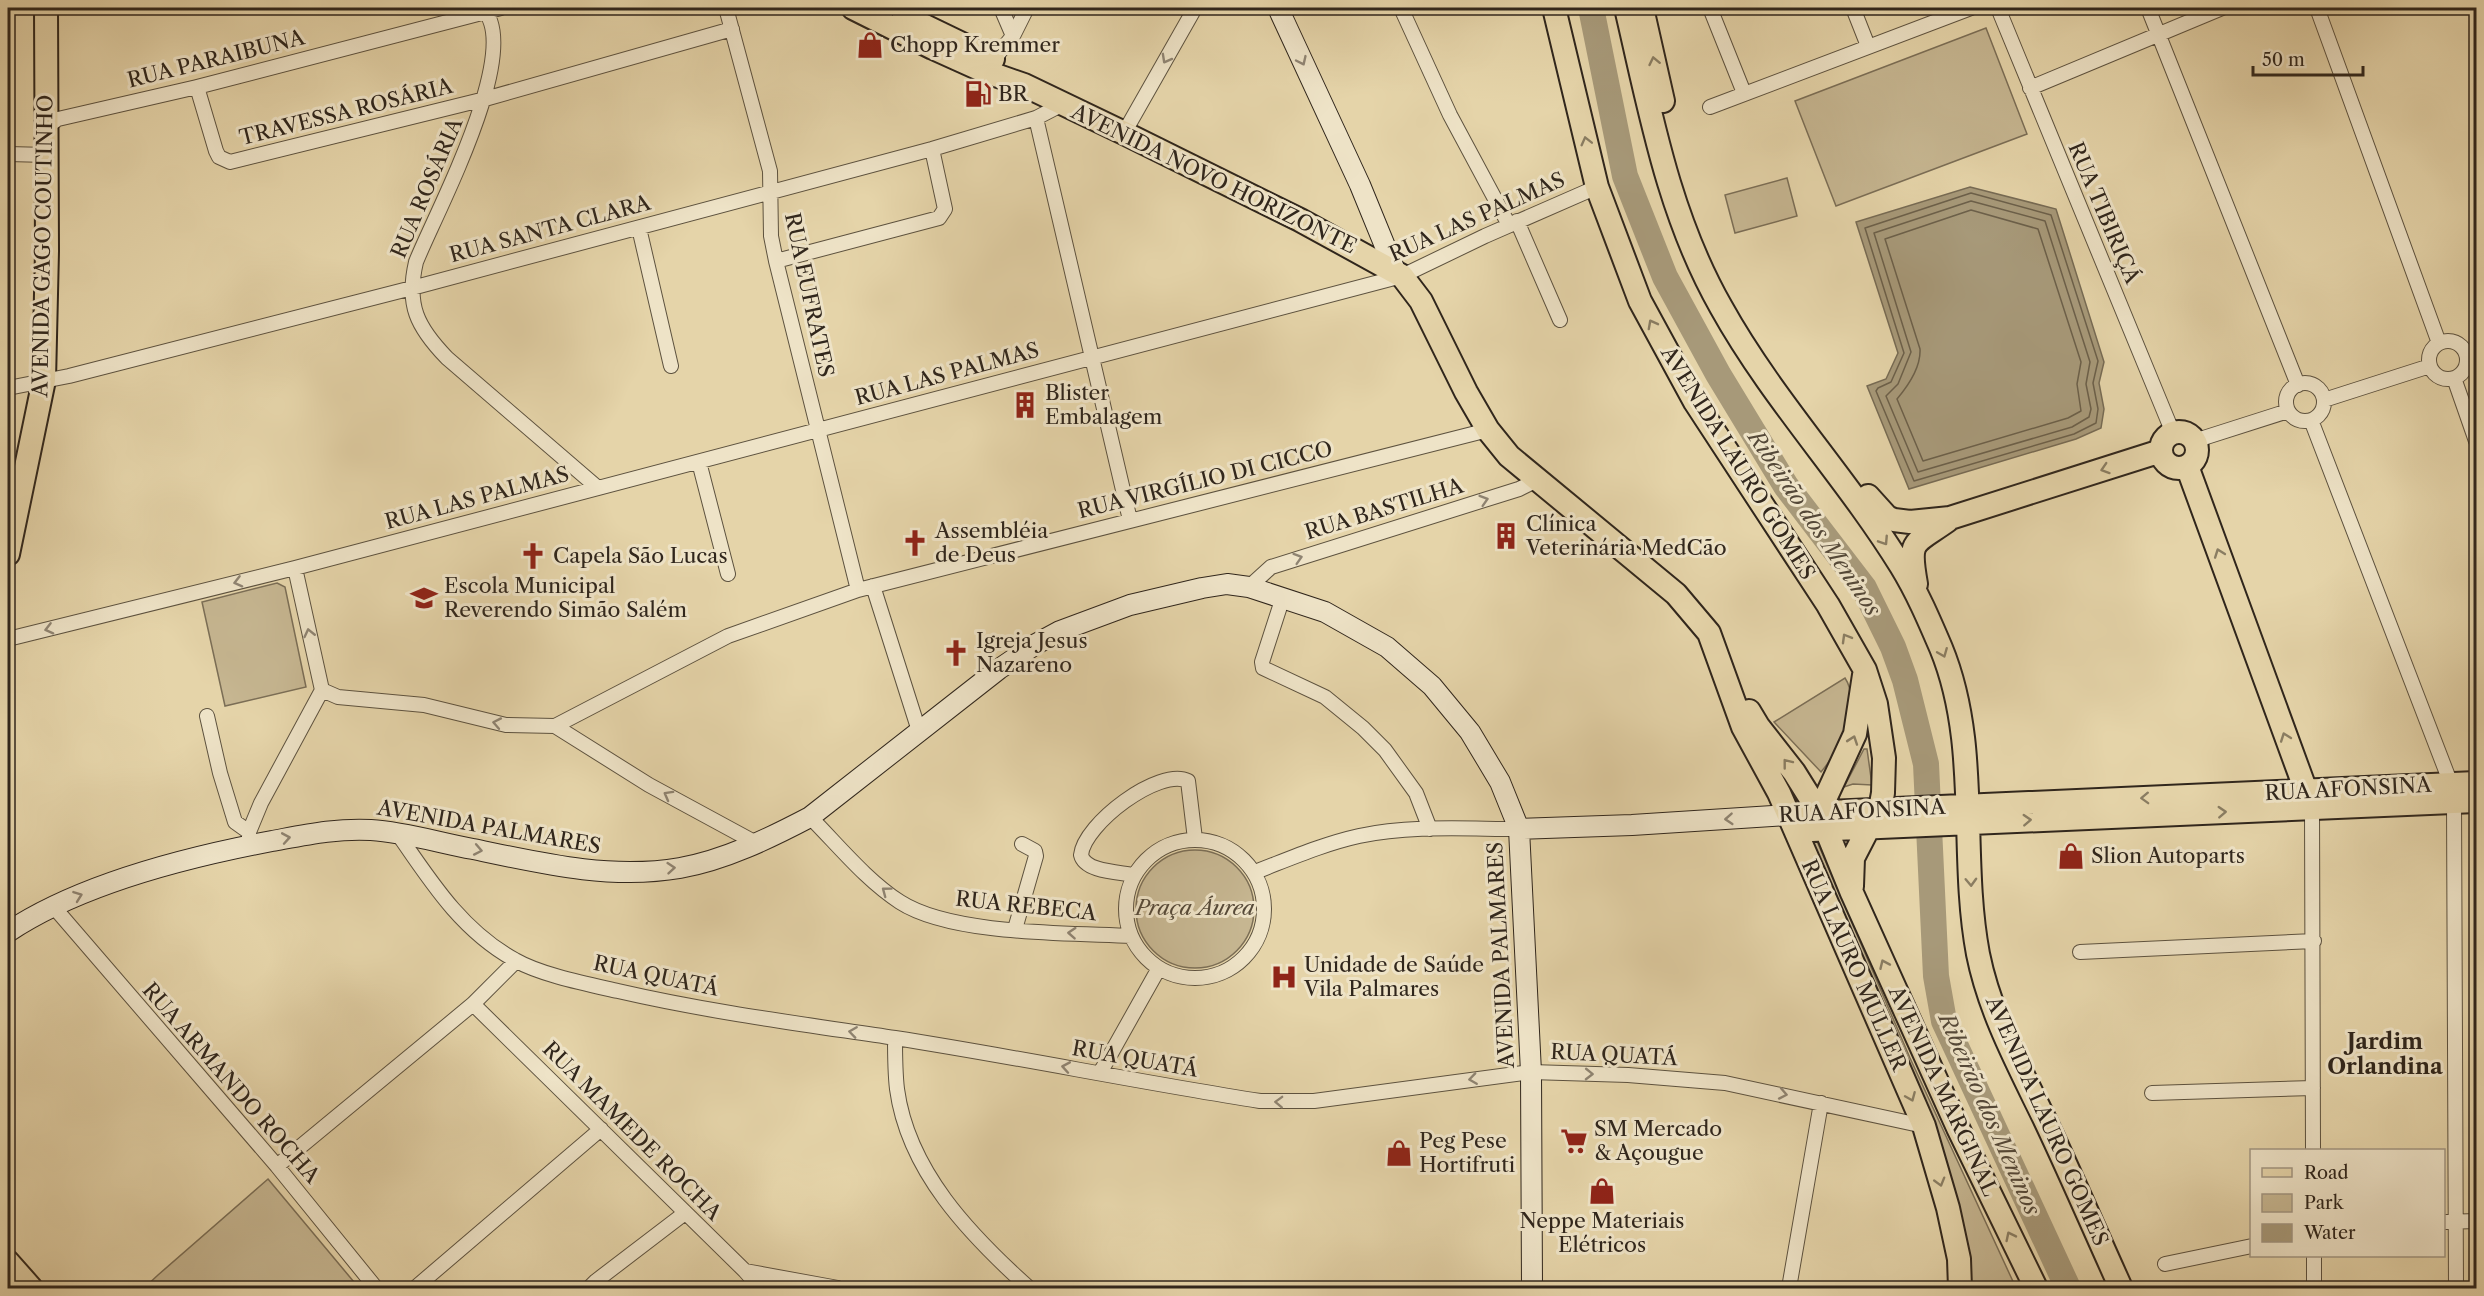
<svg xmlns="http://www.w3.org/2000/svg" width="2484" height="1296" font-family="'Libre Caslon Text',serif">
<rect width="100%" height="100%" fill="#e5d4a9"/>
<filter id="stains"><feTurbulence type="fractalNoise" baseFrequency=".00333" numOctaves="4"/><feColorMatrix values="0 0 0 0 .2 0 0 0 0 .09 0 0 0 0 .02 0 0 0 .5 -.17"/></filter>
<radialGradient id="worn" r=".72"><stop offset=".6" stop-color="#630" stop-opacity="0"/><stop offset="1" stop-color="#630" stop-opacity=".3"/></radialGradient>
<path fill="#c6b691" stroke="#7b6e56" stroke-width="1.5" d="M 1986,28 L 2027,134 L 1836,206 L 1795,101 Z
M 1787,178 L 1797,216 L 1735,233 L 1725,195 Z
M 277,583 L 285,587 L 306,687 L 225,706 L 202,602 Z
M 1845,678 C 1862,703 1838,752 1821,772 L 1774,722 Z
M 1864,749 L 1867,749 L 1872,785 L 1853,784 L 1844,787 Z
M 1813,832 L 1910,1058 L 2016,1288 L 1970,1288 L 1968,1252 L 1808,839 Z
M1136 909a59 59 0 1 1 118 0a59 59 0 1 1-118 0Z
M 268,1179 L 359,1288 L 144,1288 L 158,1275 Z"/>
<path fill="#a79979" stroke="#776b54" stroke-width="1.5" d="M 1970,187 L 2056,209 L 2104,362 L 2099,383 L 2104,409 L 2101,428 L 2076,439 L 1909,489 L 1867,386 L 1886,379 L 1898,353 L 1856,222 Z"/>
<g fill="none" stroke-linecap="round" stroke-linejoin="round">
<path stroke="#6c604a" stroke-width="1.5" d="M 1971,193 L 2051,215 L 2098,361 L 2093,383 L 2098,409 L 2096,423 L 2074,434 L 1914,481 L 1876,391 L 1878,388 L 1891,382 L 1904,353 L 1865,228 Z
M 1971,201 L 2045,221 L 2090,362 L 2086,384 L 2091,409 L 2089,417 L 2072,427 L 1918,472 L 1886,396 L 1898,384 L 1911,352 L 1874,233 Z
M 1971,210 L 2038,229 L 2081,362 L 2077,384 L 2081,411 L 2068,418 L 1923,461 L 1897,399 C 1908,386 1921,367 1920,349 L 1885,239 Z"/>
<path stroke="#a79979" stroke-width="26" d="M 1591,8 L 1625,176 L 1665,277 L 1718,374 L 1786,486 L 1864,588 L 1893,647 L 1905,680 L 1926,764 L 1936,976 L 1944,1021 L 2068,1288"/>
<defs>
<path id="street" d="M 482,8 C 525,48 435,214 416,262 C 406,305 417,327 447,358 L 598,488
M 726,8 L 770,171 L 771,236 L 776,261 L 858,590
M 1001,8 L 1013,36
M 1401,8 L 1450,115 L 1509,225
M 1710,8 L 1744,93
M 1853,8 L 1868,46
M 1998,8 L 2173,433
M 2148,8 L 2298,385
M 2317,8 L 2439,343
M 989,65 L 1013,36 L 1027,8
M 197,87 L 216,151 L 219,157 L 230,162 L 485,99 L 732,29
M 2030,88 L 2222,8
M 1710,107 L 1971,8
M 1036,118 L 1130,520
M 46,127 L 58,119 L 197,87 L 501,8
M 1124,133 L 1195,8
M 8,154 L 47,155
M 1517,221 L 1560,320
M 639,228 L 671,366
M 776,261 L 939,218 L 945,209 L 932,149
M2429 360a19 19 0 1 1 38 0a19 19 0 1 1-38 0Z
M 2454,378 L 2476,441
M2286 402a19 19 0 1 1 38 0a19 19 0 1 1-38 0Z
M 8,388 L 69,376 L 412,288 L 932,149 L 1036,118 L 1063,104
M 2324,400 L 2430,366
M 2311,420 L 2451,784 L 2454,802 L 2456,1288
M 2194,441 L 2288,411
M 699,462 L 728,574
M 873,586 L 919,731
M 1249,587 L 1271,567 L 1519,489 L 1537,480
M 1283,597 L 1262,662 L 1263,668 L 1325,697 L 1363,728 L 1385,750 L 1416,793 L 1430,829
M 8,639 L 295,568 L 1402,276 L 1485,236 L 1597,187
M 322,690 L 338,697 L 424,705 L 506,725 L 555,726 L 728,636 L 858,590 L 1488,430
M 207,716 L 220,773 L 235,822 L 249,832
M 555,726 L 649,785 L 756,843
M 2310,802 L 2312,808 L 2313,1150
M 810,817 C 838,845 866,880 900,902 C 951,935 1069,933 1131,936
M 398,834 C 431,882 462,931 515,960 C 541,975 587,984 618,991 C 709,1012 802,1024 895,1038 C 1017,1057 1138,1082 1260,1101 L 1314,1101 L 1531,1072 L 1628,1075 L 1725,1083 L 1924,1126
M1126 909a69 69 0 1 1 138 0a69 69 0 1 1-138 0Z
M 249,845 L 249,832 L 261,803 L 322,690 L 295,568
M 1255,872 C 1289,859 1323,844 1359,836 C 1411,825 1466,829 1519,829
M 1134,875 C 1119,872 1085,872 1081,855 C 1084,824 1159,767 1188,781 L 1195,839
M 53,906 L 277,1166 L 376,1288
M 1015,929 L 1036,856 L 1035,851 L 1022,844
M 2080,952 L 2314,941
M 473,1004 L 745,1271 L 760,1288
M 895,1038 C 895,1055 895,1072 897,1089 C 908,1171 970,1235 1029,1288
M 1100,1073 L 1159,968
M 2152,1093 L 2313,1088
M 277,1166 L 473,1004 L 516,961
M 2444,1222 L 2476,1221
M 2314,1256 L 2314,1288
M 2165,1264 L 2252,1246
M 745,1271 L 838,1288
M 415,1288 L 601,1129
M 589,1288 L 596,1281 L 685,1213
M 1789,1288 L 1821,1103"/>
<path id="secondary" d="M 1278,8 L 1360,185 L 1396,273
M 1519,829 L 1632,825 L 1788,815
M 8,932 C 80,884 187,857 272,841 C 305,835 337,828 371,830 C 405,832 440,843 473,849 C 540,863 610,880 680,868 C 725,860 770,838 810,817 L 999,669 L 1036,644 L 1060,631 L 1130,605 L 1202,588 L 1227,584 L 1249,587 L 1325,612 L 1387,647 L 1432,686 L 1470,732 L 1500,782 L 1519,829 L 1531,1072 L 1532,1288"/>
<path id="primary" d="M 853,8 L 933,48 L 984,71 L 1024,85 L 1124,133 L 1300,220 L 1402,276 L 1421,301 L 1466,392 L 1488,430 L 1509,456 L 1676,594 L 1709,633 L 1743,727 L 1779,793 L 1924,1126 L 1948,1208 L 1959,1259 L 1960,1288
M 1554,8 L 1597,187 L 1640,301 L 1695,402 L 1828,605 L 1865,670 L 1876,704 L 1884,758 L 1883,793 L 1880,809
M 1626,8 C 1650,110 1668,214 1721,307 C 1772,399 1846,477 1901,566 C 1917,592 1929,620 1941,648 C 1981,745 1959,853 1978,954 C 1990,1014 2020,1068 2046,1122 C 2072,1177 2096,1233 2121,1288
M 1642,8 L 1663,101
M 904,16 L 993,59
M2161 450a18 18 0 1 1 36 0a18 18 0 1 1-36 0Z
M 2187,466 L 2306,791
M 1868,496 L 1887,517 L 1894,520 L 1910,522 L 1950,518 L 2161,451
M 8,554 L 44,380 L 47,251 L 46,8
M 1916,584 C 1908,539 1913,545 1947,521
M 1749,711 L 1758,726 L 1794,772 L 1819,812 L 1852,893 L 1958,1128 L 2036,1288
M 1819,812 L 1855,734 L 1864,675
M 1807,813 L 2476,783
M 1812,830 L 2476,801
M 1852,886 L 1853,858 L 1869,827
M 8,1262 L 31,1288"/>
</defs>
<use href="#street" stroke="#5d523f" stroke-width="16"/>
<use href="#secondary" stroke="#30261c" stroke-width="22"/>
<use href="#primary" stroke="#30261c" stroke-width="26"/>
<use href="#street" stroke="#eee3c7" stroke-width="14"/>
<use href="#secondary" stroke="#eee3c7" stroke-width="20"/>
<use href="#primary" stroke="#e5d4a9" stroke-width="22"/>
</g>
<defs><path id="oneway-chevron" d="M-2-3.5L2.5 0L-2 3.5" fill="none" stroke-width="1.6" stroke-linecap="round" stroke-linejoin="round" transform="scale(1.5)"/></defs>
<g stroke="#8f8472">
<use href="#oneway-chevron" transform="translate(1166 59) rotate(119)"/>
<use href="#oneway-chevron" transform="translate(1302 61) rotate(65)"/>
<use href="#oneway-chevron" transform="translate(1484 500) rotate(-17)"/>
<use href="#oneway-chevron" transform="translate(1298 558) rotate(-17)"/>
<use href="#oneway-chevron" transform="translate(238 582) rotate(166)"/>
<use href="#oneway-chevron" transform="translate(49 629) rotate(166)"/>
<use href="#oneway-chevron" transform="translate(309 633) rotate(-103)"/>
<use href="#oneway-chevron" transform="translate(497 723) rotate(-169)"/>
<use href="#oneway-chevron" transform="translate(668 795) rotate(-151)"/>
<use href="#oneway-chevron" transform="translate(1729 819) rotate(176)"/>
<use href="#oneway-chevron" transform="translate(286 838) rotate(-10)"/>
<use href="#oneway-chevron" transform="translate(478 850) rotate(11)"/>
<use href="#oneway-chevron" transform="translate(671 868) rotate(-5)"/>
<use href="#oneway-chevron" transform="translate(886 891) rotate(-143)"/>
<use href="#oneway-chevron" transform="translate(78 896) rotate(-20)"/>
<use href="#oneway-chevron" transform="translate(1072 933) rotate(-176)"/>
<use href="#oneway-chevron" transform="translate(853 1032) rotate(-172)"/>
<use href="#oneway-chevron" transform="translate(1066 1067) rotate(-170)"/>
<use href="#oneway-chevron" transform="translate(1589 1074) rotate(1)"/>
<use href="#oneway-chevron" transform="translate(1473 1079) rotate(172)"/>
<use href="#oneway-chevron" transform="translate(1783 1094) rotate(11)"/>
<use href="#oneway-chevron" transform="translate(1279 1102) rotate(-178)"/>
</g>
<g stroke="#8a7d62">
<use href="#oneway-chevron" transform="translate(1654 61) rotate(-102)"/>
<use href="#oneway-chevron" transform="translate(1586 141) rotate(-104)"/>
<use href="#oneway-chevron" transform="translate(1652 324) rotate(-118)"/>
<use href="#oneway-chevron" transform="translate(2105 469) rotate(162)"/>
<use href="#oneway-chevron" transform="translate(1884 541) rotate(57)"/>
<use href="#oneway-chevron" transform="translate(2219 553) rotate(-110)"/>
<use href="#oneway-chevron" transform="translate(1846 638) rotate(-120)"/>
<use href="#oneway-chevron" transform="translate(1943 653) rotate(68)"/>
<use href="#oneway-chevron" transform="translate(2285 737) rotate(-110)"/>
<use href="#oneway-chevron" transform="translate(1853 740) rotate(-71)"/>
<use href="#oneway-chevron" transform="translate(1787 763) rotate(-128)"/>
<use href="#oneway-chevron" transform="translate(2145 798) rotate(178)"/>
<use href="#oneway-chevron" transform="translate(2222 812) rotate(-3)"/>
<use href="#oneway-chevron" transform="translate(2027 820) rotate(-3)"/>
<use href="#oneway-chevron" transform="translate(1971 882) rotate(88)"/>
<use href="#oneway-chevron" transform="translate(1884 964) rotate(-114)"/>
<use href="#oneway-chevron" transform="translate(1911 1097) rotate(67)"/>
<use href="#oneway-chevron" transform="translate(1940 1182) rotate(74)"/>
<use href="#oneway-chevron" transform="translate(2010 1236) rotate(-116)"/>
</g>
<defs>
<symbol id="shop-bare" viewBox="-9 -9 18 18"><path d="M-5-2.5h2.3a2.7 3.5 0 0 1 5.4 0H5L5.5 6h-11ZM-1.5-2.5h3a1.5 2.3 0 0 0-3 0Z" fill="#8f2418" stroke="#eee3c7" stroke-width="2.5" paint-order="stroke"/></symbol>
<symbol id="fuel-bare" viewBox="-9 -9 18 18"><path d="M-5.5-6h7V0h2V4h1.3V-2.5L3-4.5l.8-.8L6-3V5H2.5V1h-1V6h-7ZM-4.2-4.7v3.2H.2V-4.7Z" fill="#8f2418" stroke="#eee3c7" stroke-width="2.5" paint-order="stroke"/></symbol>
<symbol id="building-bare" viewBox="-9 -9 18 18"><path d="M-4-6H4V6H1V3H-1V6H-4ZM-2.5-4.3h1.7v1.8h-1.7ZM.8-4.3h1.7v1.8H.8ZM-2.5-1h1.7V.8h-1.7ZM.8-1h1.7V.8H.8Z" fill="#8f2418" stroke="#eee3c7" stroke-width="2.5" paint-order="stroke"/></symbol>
<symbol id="church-bare" viewBox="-9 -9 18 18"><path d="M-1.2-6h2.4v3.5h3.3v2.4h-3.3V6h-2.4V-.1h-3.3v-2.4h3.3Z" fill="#8f2418" stroke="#eee3c7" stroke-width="2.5" paint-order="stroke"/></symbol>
<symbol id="school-bare" viewBox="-9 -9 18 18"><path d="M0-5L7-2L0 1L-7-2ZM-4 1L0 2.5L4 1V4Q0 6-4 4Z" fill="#8f2418" stroke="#eee3c7" stroke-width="2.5" paint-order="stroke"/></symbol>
<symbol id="hospital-bare" viewBox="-9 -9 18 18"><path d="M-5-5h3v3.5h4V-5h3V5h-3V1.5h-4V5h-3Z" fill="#8f2418" stroke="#eee3c7" stroke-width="2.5" paint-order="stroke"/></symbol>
<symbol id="supermarket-bare" viewBox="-9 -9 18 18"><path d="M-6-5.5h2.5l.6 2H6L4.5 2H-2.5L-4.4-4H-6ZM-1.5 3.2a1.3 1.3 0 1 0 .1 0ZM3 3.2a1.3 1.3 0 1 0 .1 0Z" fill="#8f2418" stroke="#eee3c7" stroke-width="2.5" paint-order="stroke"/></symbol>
</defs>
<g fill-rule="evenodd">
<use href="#shop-bare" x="851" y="26" width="38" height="38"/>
<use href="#fuel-bare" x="959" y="75" width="38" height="38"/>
<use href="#building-bare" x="1006" y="386" width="38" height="38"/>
<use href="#building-bare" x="1487" y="517" width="38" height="38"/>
<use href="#church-bare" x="896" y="524" width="38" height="38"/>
<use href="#church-bare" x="514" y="537" width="38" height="38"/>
<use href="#school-bare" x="405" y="579" width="38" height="38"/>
<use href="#church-bare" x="937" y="634" width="38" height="38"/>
<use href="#shop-bare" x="2052" y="837" width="38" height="38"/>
<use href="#hospital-bare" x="1265" y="958" width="38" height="38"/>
<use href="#supermarket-bare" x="1555" y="1122" width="38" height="38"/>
<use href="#shop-bare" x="1380" y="1134" width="38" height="38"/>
<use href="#shop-bare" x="1583" y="1172" width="38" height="38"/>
</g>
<g text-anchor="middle" stroke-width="6" stroke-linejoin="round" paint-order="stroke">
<g font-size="21" fill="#30261c" stroke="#eee3c7" text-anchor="start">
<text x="890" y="52">Chopp Kremmer</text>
<text x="998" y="101">BR</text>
<text x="1045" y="400">Blister<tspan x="1045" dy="24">Embalagem</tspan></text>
<text x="1526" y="531">Clínica<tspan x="1526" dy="24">Veterinária MedCão</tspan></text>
<text x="935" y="538">Assembléia<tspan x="935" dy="24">de Deus</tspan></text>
<text x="553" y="563">Capela São Lucas</text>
<text x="444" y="593">Escola Municipal<tspan x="444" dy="24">Reverendo Simão Salém</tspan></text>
<text x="976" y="648">Igreja Jesus<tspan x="976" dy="24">Nazareno</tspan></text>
<text x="2091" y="863">Slion Autoparts</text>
<text x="1304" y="972">Unidade de Saúde<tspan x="1304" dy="24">Vila Palmares</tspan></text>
<text x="1594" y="1136">SM Mercado<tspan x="1594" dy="24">&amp; Açougue</tspan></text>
<text x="1419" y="1148">Peg Pese<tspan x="1419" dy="24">Hortifruti</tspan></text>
<text x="1602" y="1228" text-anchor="middle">Neppe Materiais<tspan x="1602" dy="24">Elétricos</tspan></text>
</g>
<g font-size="21" fill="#30261c" stroke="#eee3c7">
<text transform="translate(216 59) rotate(-14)" y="7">RUA PARAIBUNA</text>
<text transform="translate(346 112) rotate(-14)" y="7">TRAVESSA ROSÁRIA</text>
<text transform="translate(1214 179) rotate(26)" y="7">AVENIDA NOVO HORIZONTE</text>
<text transform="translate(427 188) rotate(-67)" y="7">RUA ROSÁRIA</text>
<text transform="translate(2104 213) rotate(67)" y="7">RUA TIBIRIÇÁ</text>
<text transform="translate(1477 217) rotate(-24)" y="7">RUA LAS PALMAS</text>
<text transform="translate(550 229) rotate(-15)" y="7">RUA SANTA CLARA</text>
<text transform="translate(43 246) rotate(-89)" y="7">AVENIDA GAGO COUTINHO</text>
<text transform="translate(809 295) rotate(78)" y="7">RUA EUFRATES</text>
<text transform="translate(947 374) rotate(-15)" y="7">RUA LAS PALMAS</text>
<text transform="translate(1738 463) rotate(58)" y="7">AVENIDA LAURO GOMES</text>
<text transform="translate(1205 480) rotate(-14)" y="7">RUA VIRGÍLIO DI CICCO</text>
<text transform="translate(477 498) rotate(-15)" y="7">RUA LAS PALMAS</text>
<text transform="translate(1384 509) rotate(-17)" y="7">RUA BASTILHA</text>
<text transform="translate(2348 789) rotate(-3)" y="7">RUA AFONSINA</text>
<text transform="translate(1862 811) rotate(-3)" y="7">RUA AFONSINA</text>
<text transform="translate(489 827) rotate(10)" y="7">AVENIDA PALMARES</text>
<text transform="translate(1026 906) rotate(6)" y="7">RUA REBECA</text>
<text transform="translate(1501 955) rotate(-93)" y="7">AVENIDA PALMARES</text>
<text transform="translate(1854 965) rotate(66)" y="7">RUA LAURO MULLER</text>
<text transform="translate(656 976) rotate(12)" y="7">RUA QUATÁ</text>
<text transform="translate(1614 1055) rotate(3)" y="7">RUA QUATÁ</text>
<text transform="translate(1135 1059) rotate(10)" y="7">RUA QUATÁ</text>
<text transform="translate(231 1083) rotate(49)" y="7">RUA ARMANDO ROCHA</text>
<text transform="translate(1943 1091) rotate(65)" y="7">AVENIDA MARGINAL</text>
<text transform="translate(2047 1121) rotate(66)" y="7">AVENIDA LAURO GOMES</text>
<text transform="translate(632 1131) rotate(45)" y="7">RUA MAMEDE ROCHA</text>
</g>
<g font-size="21" font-style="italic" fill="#564a39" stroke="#eee3c7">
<text x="1195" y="915">Praça Áurea</text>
</g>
<g font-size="22" font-style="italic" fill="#544838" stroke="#eee3c7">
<text transform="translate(1815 523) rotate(56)" y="8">Ribeirão dos Meninos</text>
<text transform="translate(1990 1114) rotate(66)" y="8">Ribeirão dos Meninos</text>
</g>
<g font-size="22" font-weight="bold" fill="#30261c" stroke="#eee3c7">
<text x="2385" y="1049">Jardim<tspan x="2385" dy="25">Orlandina</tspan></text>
</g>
</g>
<rect width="2484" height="1296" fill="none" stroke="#e5d4a9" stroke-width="30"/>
<rect x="9" y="9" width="2466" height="1278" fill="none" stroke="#30261c" stroke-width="3"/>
<rect x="15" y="15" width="2454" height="1266" fill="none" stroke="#30261c" stroke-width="1.5"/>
<rect x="2250" y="1149" width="195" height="108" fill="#eee3c7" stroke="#a29783" stroke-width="1.5"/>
<rect x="2262" y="1168" width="30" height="9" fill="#e5d4a9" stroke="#a29783" stroke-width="1.5"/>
<text x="2304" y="1179" font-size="18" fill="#30261c">Road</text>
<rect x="2262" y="1194" width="30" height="18" fill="#c6b691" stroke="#a29783" stroke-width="1.5"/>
<text x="2304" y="1209" font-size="18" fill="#30261c">Park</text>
<rect x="2262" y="1224" width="30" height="18" fill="#a79979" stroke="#a29783" stroke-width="1.5"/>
<text x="2304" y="1239" font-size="18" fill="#30261c">Water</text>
<path d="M2253 66v9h110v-9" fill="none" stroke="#30261c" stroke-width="3"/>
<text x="2262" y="66" font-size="18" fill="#30261c" stroke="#eee3c7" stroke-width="4.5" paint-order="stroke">50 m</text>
<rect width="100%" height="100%" filter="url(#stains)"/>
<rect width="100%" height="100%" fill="url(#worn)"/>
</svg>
